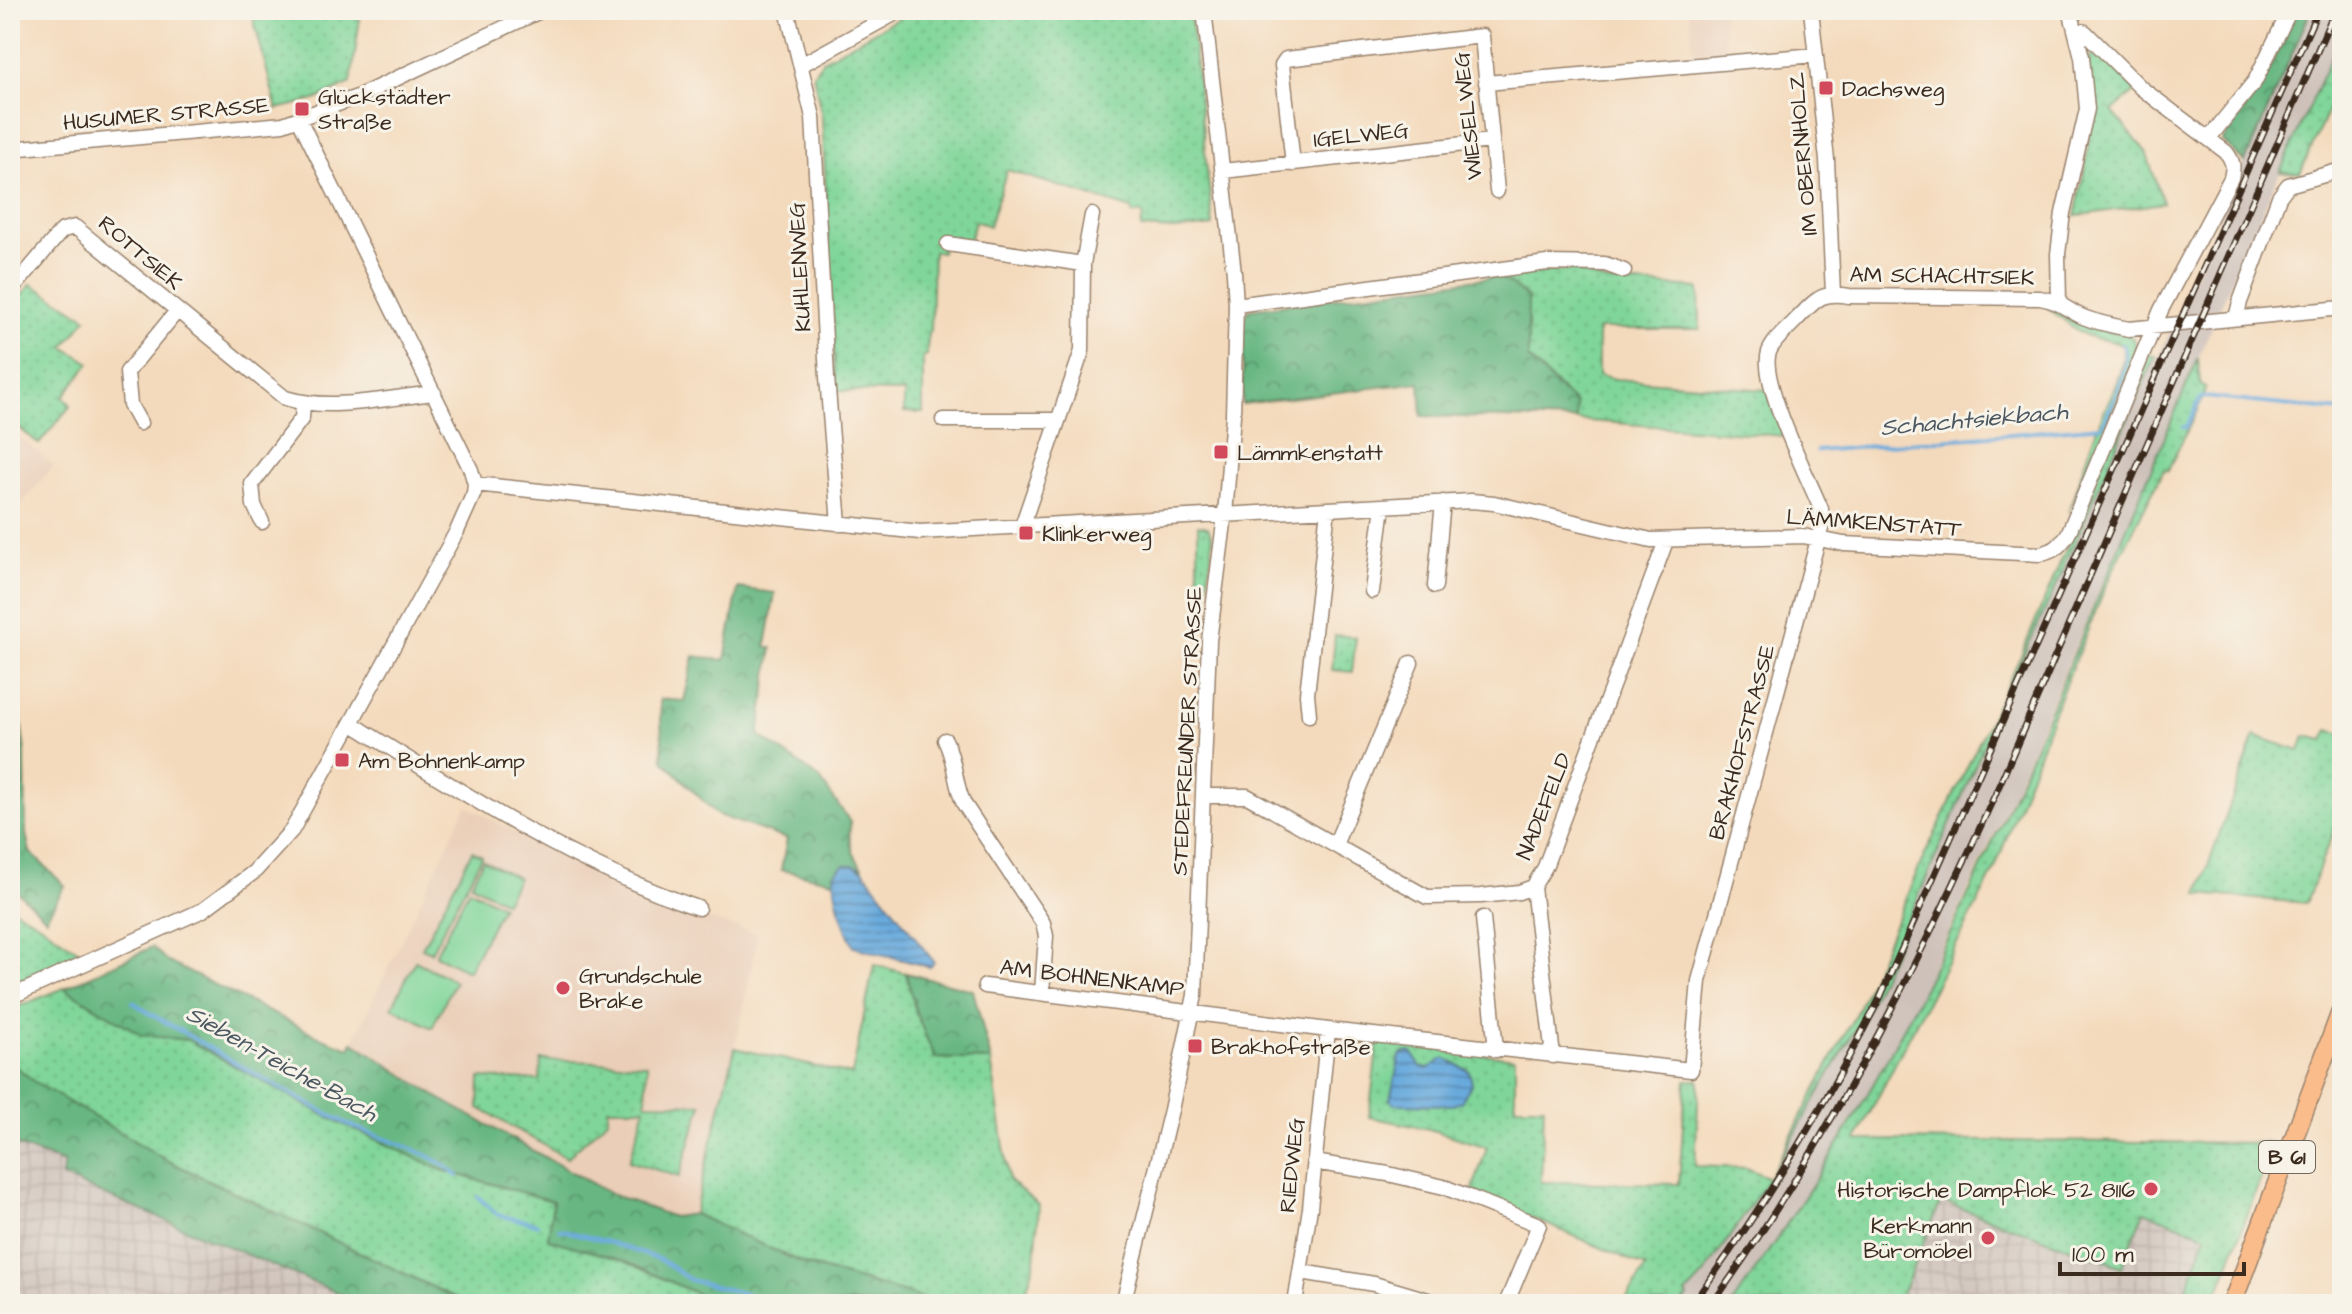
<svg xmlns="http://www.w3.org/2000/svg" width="2352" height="1314" font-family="'Architects Daughter',sans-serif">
<defs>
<pattern id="industrial-grid" width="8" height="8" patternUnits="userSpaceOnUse" patternTransform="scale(2)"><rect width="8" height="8" fill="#cec1ba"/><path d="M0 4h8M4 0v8" fill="none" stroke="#b2a69f"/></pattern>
<pattern id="grass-dots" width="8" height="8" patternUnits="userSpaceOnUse" patternTransform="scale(2)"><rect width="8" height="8" fill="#80d69a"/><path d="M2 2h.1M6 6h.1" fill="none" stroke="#70b884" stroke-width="1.8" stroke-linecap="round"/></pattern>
<pattern id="forest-crowns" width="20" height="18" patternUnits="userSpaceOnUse" patternTransform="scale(2)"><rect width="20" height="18" fill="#68b782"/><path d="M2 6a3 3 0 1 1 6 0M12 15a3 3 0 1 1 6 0" fill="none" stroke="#57956a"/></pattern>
<pattern id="water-rules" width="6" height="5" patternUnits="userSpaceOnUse" patternTransform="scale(2)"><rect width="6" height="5" fill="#69aadd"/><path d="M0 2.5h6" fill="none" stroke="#588bb3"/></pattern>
</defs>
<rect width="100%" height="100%" fill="#f7f3e8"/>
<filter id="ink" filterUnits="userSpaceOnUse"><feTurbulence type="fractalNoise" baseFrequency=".0125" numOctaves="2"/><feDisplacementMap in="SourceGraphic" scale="16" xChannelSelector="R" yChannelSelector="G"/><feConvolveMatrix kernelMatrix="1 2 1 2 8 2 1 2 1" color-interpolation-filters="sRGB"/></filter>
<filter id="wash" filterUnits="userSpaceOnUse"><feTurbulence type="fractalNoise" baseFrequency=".006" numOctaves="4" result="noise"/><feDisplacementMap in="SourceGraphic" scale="32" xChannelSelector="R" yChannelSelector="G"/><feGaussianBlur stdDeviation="1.8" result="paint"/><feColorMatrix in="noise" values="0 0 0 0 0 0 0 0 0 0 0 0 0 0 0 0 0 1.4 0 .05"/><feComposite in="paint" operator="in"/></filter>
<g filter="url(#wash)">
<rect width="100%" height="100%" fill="#f4dabc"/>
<path fill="#eaceb7" d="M 1689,10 L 1723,10 L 1726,53 L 1694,56 Z
M 10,429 L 54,466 L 10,518 Z
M 466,806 L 654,903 L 758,934 L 735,1048 L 694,1214 L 673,1217 L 611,1194 L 439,1098 L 353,1042 Z"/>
<path fill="url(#industrial-grid)" d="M 10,1143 L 65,1163 L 62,1177 L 365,1304 L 10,1304 Z
M 1940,1201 L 2122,1267 L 2143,1211 L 2206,1235 L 2181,1304 L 1898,1304 Z"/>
<path fill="#cec1ba" d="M 2311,10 L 2342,10 L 2342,32 L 2208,335 L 2011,797 L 1911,1013 L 1855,1115 L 1794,1215 L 1732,1304 L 1682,1304 L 1688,1297 L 1686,1294 L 1703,1276 L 1774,1171 L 1831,1074 L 1883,975 L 2063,571 L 2065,561 L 2074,545 L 2155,356 L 2159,356 Z"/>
<path fill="url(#grass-dots)" stroke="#5e805c" stroke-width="2" d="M 251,10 L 361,10 L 351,83 L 315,100 L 277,109 Z
M 913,10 L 1190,10 L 1213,226 L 1176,230 L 1141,228 L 1143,214 L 1132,214 L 1132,209 L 1007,170 L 989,226 L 975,221 L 969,241 L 945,237 L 942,252 L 933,251 L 931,332 L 928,332 L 927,356 L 923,356 L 923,413 L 904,412 L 904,392 L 836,391 L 822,117 L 813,74 L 823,60 Z
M 2342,32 L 2342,79 L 2300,173 L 2280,172 Z
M 2096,49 L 2136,91 L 2112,111 L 2146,152 L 2163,203 L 2075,216 L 2086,162 L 2092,114 L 2088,60 Z
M 1573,270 L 1606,282 L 1699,288 L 1700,329 L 1598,329 L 1598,375 L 1616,379 L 1767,390 L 1784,436 L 1576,420 L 1576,404 L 1528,358 L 1528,298 L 1500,276 Z
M 31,284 L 87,318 L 64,347 L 90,363 L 63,397 L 71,405 L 39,444 L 10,420 L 10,309 Z
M 2048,306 L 2099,329 L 2127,334 L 2134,339 L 2136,346 L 2134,361 L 2068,513 C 2078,483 2087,453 2099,423 C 2107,403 2127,368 2123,346 C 2111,338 2098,341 2086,335 C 2071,329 2062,316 2048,309 Z
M 2148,355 L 2155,356 L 2074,545 L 2065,561 L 2063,571 L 2010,685 L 1916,902 L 1864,1014 L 1774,1171 L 1703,1276 L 1686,1294 L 1688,1297 L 1682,1304 L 1623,1304 L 1646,1267 L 1472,1192 L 1487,1147 L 1429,1129 L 1369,1117 L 1378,1041 L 1515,1058 L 1515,1106 L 1544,1106 L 1541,1182 L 1679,1184 L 1686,1080 L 1699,1080 L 1695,1166 L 1747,1168 L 1769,1178 L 1858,1009 L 1921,863 L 2022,653 Z
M 2198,358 L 2200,384 L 2205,387 L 2203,398 L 2168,470 L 2163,471 L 2111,574 L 2059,699 L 1994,871 L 1856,1140 L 2274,1143 L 2214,1304 L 2181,1304 L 2206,1235 L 2144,1211 L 2122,1267 L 1941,1201 L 1898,1304 L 1732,1304 C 1798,1210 1861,1114 1912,1011 C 2019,799 2105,576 2198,358 Z
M 1198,525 L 1208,527 L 1213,540 L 1203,623 L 1198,623 Z
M 1335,635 L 1356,637 L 1352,672 L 1332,670 Z
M 2329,730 L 2342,734 L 2342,808 L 2306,903 L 2198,894 L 2255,736 L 2300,751 L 2305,736 L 2324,740 Z
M 10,907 L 35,921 L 86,956 L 10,990 Z
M 874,965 L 906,973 L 916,1013 L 935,1058 L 991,1060 L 1009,1181 L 1039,1205 L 1035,1262 L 1022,1304 L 930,1304 L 929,1300 L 807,1265 L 694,1214 L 735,1048 L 852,1075 Z
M 64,988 L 142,1035 L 188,1040 L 326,1116 L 442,1170 L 553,1201 L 624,1261 L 700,1295 L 730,1304 L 468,1304 L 168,1161 L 35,1082 L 10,1062 L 10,1010 Z
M 541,1060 L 647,1064 L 646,1103 L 702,1104 L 679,1177 L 629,1161 L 645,1108 L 608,1108 L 608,1119 L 567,1158 L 479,1108 L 480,1078 L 540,1080 Z"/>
<path fill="url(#forest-crowns)" stroke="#527050" stroke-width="2" d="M 2295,10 L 2311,10 L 2245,162 L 2222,141 L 2263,85 Z
M 1500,276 L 1528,298 L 1528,358 L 1576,404 L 1576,420 L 1422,416 L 1420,382 L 1242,404 L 1244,318 L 1250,309 Z
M 738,588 L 775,593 L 766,646 L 772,648 L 759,735 L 819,778 L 851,823 C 846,839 855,858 864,871 L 859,867 L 834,874 L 834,881 L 781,870 L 787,839 L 717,815 L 663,760 L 660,699 L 684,701 L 694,656 L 725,660 Z
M 10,686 L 19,708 L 25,752 L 26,834 L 30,852 L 65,886 L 46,918 L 10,885 Z
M 152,947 L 168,962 L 322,1038 L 350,1048 L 353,1042 L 439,1098 L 611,1194 L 673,1217 L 694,1214 L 807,1265 L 930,1300 L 930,1304 L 730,1304 L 700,1295 L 624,1261 L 548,1239 L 553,1201 L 442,1170 L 326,1116 L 188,1040 L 142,1035 L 64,988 Z
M 906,973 L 973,990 L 991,1060 L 935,1058 L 916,1013 Z
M 10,1062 L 35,1082 L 168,1161 L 468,1304 L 365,1304 L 62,1177 L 64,1163 L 10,1143 Z"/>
<path fill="#80d69a" stroke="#5e805c" stroke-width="2" d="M 472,851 L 482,856 L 431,952 L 422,948 Z
M 483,860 L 518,878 L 505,902 L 471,884 Z
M 469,889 L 502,906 L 468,971 L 435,955 Z
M 415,961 L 455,981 L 432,1028 L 392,1007 Z"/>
<path fill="url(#water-rules)" stroke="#526a7e" stroke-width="2" d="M 843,865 L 854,865 L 864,871 L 934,962 L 930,967 L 854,947 C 843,924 834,900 834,874 Z
M 1411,1052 L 1421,1067 L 1428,1069 L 1444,1058 L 1469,1071 L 1472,1083 L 1461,1102 L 1453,1105 L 1394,1104 L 1390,1099 L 1400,1056 L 1403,1053 Z"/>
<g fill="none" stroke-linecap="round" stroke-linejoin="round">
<path stroke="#69aadd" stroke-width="4" d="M 2183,427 L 2186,427 L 2201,398 L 2204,397 L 2342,411
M 1817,451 L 2102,426 C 2110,408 2135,360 2122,344
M 133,1002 L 149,1013 C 215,1050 280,1091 348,1124 C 383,1141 428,1148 458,1176
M 478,1197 L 498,1215 L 537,1224
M 559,1229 L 611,1243 L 661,1260 L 690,1280 L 785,1304"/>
</g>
</g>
<g filter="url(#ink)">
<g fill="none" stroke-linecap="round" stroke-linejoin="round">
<defs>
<path id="minor" d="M 787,10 L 813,117 L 827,377 L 839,524
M 1811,10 L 1827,160 L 1833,294
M 801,65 L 901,10
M 1486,83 L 1816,55
M 2209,138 L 2255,81 L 2290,10
M 10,149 L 283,124 L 357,97 L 542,10
M 1293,164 L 1282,65 L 1286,59 L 1482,36 L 1497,191
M 1223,171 L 1491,141
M 948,244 L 1083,264
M 10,292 L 58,235 L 63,230 L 75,227 L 285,398 C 331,412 386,398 434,393
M 2059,302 L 2058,254 L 2063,213 L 2087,109 L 2082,57 L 2070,10
M 1236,305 L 1547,263 L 1605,264 L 1624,271
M 2236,318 L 2240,302 L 2279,197 L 2288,185 L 2342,170
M 943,420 L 1058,420
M 140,423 L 130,405 L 127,372 L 177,311
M 475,484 L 920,532 L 1471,501 L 1494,503 L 1651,540 L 1803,536 L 1844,544 L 2040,554 C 2055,551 2060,546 2068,534 L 2161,310 L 2231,178 C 2234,166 2233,161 2226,152 L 2141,88 L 2085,32 L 2076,29
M 262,522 L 254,505 L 252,484 L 302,418 L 303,404
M 1022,526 L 1082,351 L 1083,264 L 1092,215
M 1435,586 L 1443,502
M 1372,591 L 1383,506
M 1309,715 L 1307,694 L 1328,509
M 351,723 C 462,793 574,865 698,908
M 945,740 C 956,761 954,784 964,804 L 1043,923 L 1046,936 L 1042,993
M 1203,796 L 1247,796 L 1427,897 L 1481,896 L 1519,892 L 1533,887 L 1545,867 L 1666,541
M 1335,845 L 1411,663
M 1533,887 L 1553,1056
M 1483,918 L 1496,1050
M 985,986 L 1328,1030 L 1691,1070 L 1699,981 L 1822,525 L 1821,509 C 1808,477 1759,381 1769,352 C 1774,339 1788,329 1797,319 C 1816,300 1820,291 1849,296 L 2040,298 C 2063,302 2064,309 2083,317 C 2098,323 2113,326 2129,329 L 2342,308
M 10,997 L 203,910 L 254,872 L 292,830 L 457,531 L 474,493 L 475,484 L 471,470 L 299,119
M 1314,1162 L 1388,1174 L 1444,1187 L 1539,1225 L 1506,1304
M 1301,1272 L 1374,1284 L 1441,1304
M 1123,1304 L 1171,1110 L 1195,995 L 1209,641 L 1225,515 L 1233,415 L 1236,305 L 1234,273 L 1204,10
M 1295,1304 L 1310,1208 L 1328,1030"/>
<path id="major" d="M 2232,1304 L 2342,1009"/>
</defs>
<use href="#minor" stroke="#98826d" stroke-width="17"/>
<use href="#major" stroke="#98826d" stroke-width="21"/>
<use href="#minor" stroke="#fff" stroke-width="14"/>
<use href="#major" stroke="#fabc8b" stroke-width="18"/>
<defs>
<path id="rail" d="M 1692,1304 C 1764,1208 1825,1105 1880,998 L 2318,10
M 1712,1304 C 1827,1145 1914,972 1995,795 L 2335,10"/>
</defs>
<use href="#rail" stroke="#3b2a1e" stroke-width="7"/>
<use href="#rail" stroke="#f7f3e8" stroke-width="4" stroke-dasharray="12" stroke-linecap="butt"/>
</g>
</g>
<g fill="#d1495b" stroke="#f7f3e8" stroke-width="3">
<rect x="1818" y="80" width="16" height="16" rx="4"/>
<rect x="294" y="101" width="16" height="16" rx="4"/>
<rect x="1213" y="444" width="16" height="16" rx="4"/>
<rect x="1018" y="525" width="16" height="16" rx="4"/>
<rect x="334" y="752" width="16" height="16" rx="4"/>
<circle cx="563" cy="988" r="8"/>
<rect x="1187" y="1038" width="16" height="16" rx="4"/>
<circle cx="2151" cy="1189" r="8"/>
<circle cx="1988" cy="1238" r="8"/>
</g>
<g text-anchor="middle" stroke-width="6" stroke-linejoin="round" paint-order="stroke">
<rect fill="#f7f3e8" stroke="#73665b" stroke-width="2" x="2259" y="1141" width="56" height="32" rx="6"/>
<g font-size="20" font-weight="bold" fill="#3b2a1e">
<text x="2287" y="1164">B 61</text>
</g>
<g font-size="22" fill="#3b2a1e" stroke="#f7f3e8" text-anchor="start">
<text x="1842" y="96">Dachsweg</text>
<text x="318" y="104">Glückstädter<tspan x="318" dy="25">Straße</tspan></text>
<text x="1237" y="460">Lämmkenstatt</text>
<text x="1042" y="541">Klinkerweg</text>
<text x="358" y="768">Am Bohnenkamp</text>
<text x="579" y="983">Grundschule<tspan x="579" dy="25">Brake</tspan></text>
<text x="1211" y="1054">Brakhofstraße</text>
<text x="2135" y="1197" text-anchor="end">Historische Dampflok 52 8116</text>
<text x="1972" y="1233" text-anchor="end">Kerkmann<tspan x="1972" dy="25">Büromöbel</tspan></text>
</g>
<g font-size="22" fill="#3b2a1e" stroke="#f7f3e8">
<text transform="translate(166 113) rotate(-5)" y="8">HUSUMER STRASSE</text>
<text transform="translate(1467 116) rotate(-96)" y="8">WIESELWEG</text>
<text transform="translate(1361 134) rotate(-6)" y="8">IGELWEG</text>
<text transform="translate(1802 154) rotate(-95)" y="8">IM OBERNHOLZ</text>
<text transform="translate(141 252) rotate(40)" y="8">ROTTSIEK</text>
<text transform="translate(799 267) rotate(-93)" y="8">KUHLENWEG</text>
<text transform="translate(1942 275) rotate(1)" y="8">AM SCHACHTSIEK</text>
<text transform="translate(1874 522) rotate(4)" y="8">LÄMMKENSTATT</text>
<text transform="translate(1186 731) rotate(-87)" y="8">STEDEFREUNDER STRASSE</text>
<text transform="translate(1741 742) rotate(-75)" y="8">BRAKHOFSTRASSE</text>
<text transform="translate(1543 806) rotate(-68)" y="8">NADEFELD</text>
<text transform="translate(1092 977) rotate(7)" y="8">AM BOHNENKAMP</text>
<text transform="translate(1291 1165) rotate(-84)" y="8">RIEDWEG</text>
</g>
<g font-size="24" font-style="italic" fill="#4b5761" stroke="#f7f3e8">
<text transform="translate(1974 419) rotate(-5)" y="8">Schachtsiekbach</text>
<text transform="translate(282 1063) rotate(29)" y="8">Sieben-Teiche-Bach</text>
</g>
</g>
<rect width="2352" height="1314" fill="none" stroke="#f7f3e8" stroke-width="40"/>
<path d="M2060 1262v12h184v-12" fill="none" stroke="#3b2a1e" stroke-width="4"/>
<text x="2072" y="1262" font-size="24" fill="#3b2a1e" stroke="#f7f3e8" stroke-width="6" paint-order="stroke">100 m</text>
</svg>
